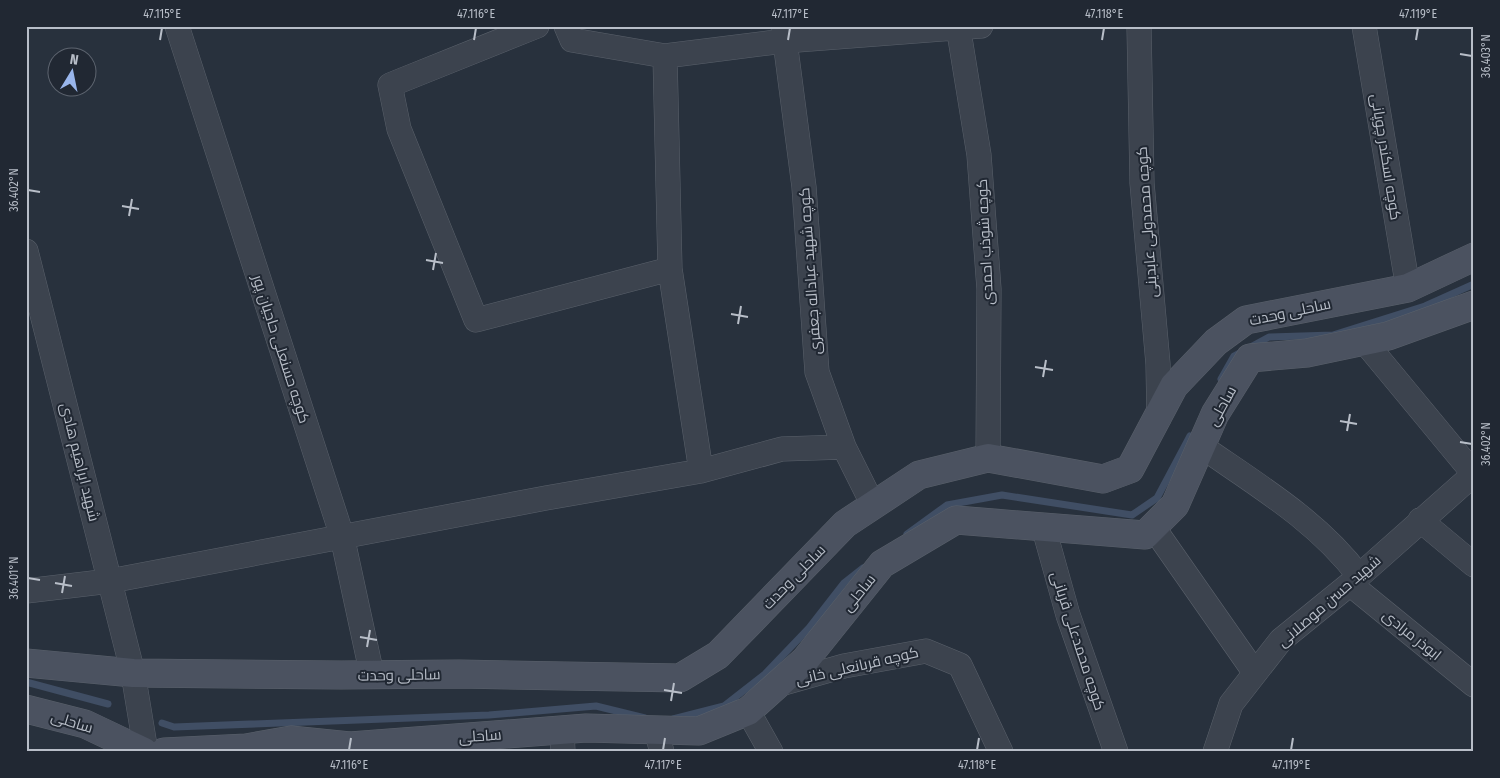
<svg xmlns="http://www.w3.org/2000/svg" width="1500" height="778" font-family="'Fira Sans Condensed',Cairo,sans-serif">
<rect width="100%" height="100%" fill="#28313d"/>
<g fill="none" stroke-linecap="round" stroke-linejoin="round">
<path stroke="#404e64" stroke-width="7" d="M 1221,379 L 1234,356 L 1269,337 L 1333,335 L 1425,306 L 1474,284
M 907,534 L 947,505 L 1002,495 L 1132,515 L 1157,498 L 1190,436
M 26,682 L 108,704
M 673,719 L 724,706 L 765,674 L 809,628 L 844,583 L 863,568
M 162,723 L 174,727 L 489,715 L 596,706 L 645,718"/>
<defs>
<path id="street" d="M 177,26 L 342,536 L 372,675
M 537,26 L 390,85 L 399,129 L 476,320 L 670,269
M 566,26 L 572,40 L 665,56 L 784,41 L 981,26
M 783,26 L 804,187 L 817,372 L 844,447 L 873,505
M 958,26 L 979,155 L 989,289 L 988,458
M 1139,26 L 1142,183 L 1158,364 L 1159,418
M 1364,26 L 1408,288
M 665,56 L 670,269 L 701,471
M 26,251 L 133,673 L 146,752
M 1201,446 C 1257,485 1318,521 1359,576
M 1420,520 L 1474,565
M 1153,527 L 1255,673
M 1044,529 L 1068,615 L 1116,752
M 1350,584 L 1474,685
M 26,591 L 110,581 L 546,498 L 701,471 L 782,449 L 844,447
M 777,685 L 844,666 L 926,651 L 960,665 L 1001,752
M 748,711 L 771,752
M 562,730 L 563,752
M 656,730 L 662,752
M 1215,752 L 1231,704 L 1281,640 L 1350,584 L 1474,474 L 1364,341"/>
<path id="secondary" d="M 26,663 L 133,673 L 341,675 L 459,674 L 680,678 L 718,655 L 845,524 L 919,475 L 988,458 L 1103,479 L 1130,469 L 1174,386 L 1216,342 L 1246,320 L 1408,288 L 1474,257
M 26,709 L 85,724 L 144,752
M 164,752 L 246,748 L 291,740 L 350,746 L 586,728 L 699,731 L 748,711 L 805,660 L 882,564 L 956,520 L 1145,535 L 1175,505 L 1215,414 L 1250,358 L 1307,353 L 1388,336 L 1474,305"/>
</defs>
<use href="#street" stroke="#5a616b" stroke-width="25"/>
<use href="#secondary" stroke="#5a616b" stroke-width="29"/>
<use href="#street" stroke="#3c434e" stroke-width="24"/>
<use href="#secondary" stroke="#4b5260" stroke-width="28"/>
</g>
<path fill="none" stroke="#b8bec8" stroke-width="2" d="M 160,40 L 162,28M 474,40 L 476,28M 788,40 L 790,28M 1102,40 L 1104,28M 1416,40 L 1418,28M 1460,54 L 1472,56M 28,190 L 40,192M 122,206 L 139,209M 129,216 L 132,199M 426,260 L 443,263M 433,270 L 436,253M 731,314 L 748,317M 738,324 L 741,306M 1035,367 L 1053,370M 1043,377 L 1046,360M 1340,421 L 1357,424M 1347,431 L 1350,414M 1460,442 L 1472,444M 28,578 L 40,580M 55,583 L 72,586M 62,593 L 65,576M 360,637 L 377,640M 367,647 L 370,630M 664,690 L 682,693M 671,701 L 674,683M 349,750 L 351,738M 663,750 L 665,738M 977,750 L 979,738M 1291,750 L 1293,738"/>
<g text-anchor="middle" stroke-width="4" stroke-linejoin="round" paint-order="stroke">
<g font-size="15" fill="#b8bec8" stroke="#212833">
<text transform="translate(1386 157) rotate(81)" y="5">کوچه اسکندر چوپانی</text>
<text transform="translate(1147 222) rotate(-94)" y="5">کوچه محمدولی عابدینی</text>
<text transform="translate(985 242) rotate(-93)" y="5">کوچه شوذب احمدی</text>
<text transform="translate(810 271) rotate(-94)" y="5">کوچه شهید عباداله جعفری</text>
<text transform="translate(1290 312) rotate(-12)" y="5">ساحلی وحدت</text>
<text transform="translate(281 349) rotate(72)" y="5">کوچه حسنعلی حاجیان پور</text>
<text transform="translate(1222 406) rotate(-61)" y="5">ساحلی</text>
<text transform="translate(80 462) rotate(76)" y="5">شهید ابراهیم هادی</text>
<text transform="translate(794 577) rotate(-46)" y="5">ساحلی وحدت</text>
<text transform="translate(859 593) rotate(-51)" y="5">ساحلی</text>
<text transform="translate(1329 601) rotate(-41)" y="5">شهید حسن موصلانی</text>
<text transform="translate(1412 635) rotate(39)" y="5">ابوذر مرادی</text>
<text transform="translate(1078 641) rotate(72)" y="5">کوچه محمدعلی قربانی</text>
<text transform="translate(857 666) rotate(-13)" y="5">کوچه قربانعلی خانی</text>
<text transform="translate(399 675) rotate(-1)" y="5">ساحلی وحدت</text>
<text transform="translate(72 722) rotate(17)" y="5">ساحلی</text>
<text transform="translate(480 736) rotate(-4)" y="5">ساحلی</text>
</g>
</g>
<rect width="1500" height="778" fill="none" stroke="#212833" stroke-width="55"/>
<g transform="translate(72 72) rotate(10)"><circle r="24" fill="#212833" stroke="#5d646f"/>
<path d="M0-4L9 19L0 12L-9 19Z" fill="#99b6ec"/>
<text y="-8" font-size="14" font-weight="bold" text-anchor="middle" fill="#b8bec8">N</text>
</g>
<rect x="28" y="28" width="1444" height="722" fill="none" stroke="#b8bec8" stroke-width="2"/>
<g font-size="12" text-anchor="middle" fill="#b8bec8">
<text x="162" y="18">47.115°E</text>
<text x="476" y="18">47.116°E</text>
<text x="790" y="18">47.117°E</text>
<text x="1104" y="18">47.118°E</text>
<text x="1418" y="18">47.119°E</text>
<text transform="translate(1486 56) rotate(-90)" y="4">36.403°N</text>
<text transform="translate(14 190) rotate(-90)" y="4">36.402°N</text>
<text transform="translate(1486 444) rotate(-90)" y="4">36.402°N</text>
<text transform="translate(14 578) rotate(-90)" y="4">36.401°N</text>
<text x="349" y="769">47.116°E</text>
<text x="663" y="769">47.117°E</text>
<text x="977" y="769">47.118°E</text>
<text x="1291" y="769">47.119°E</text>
</g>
</svg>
